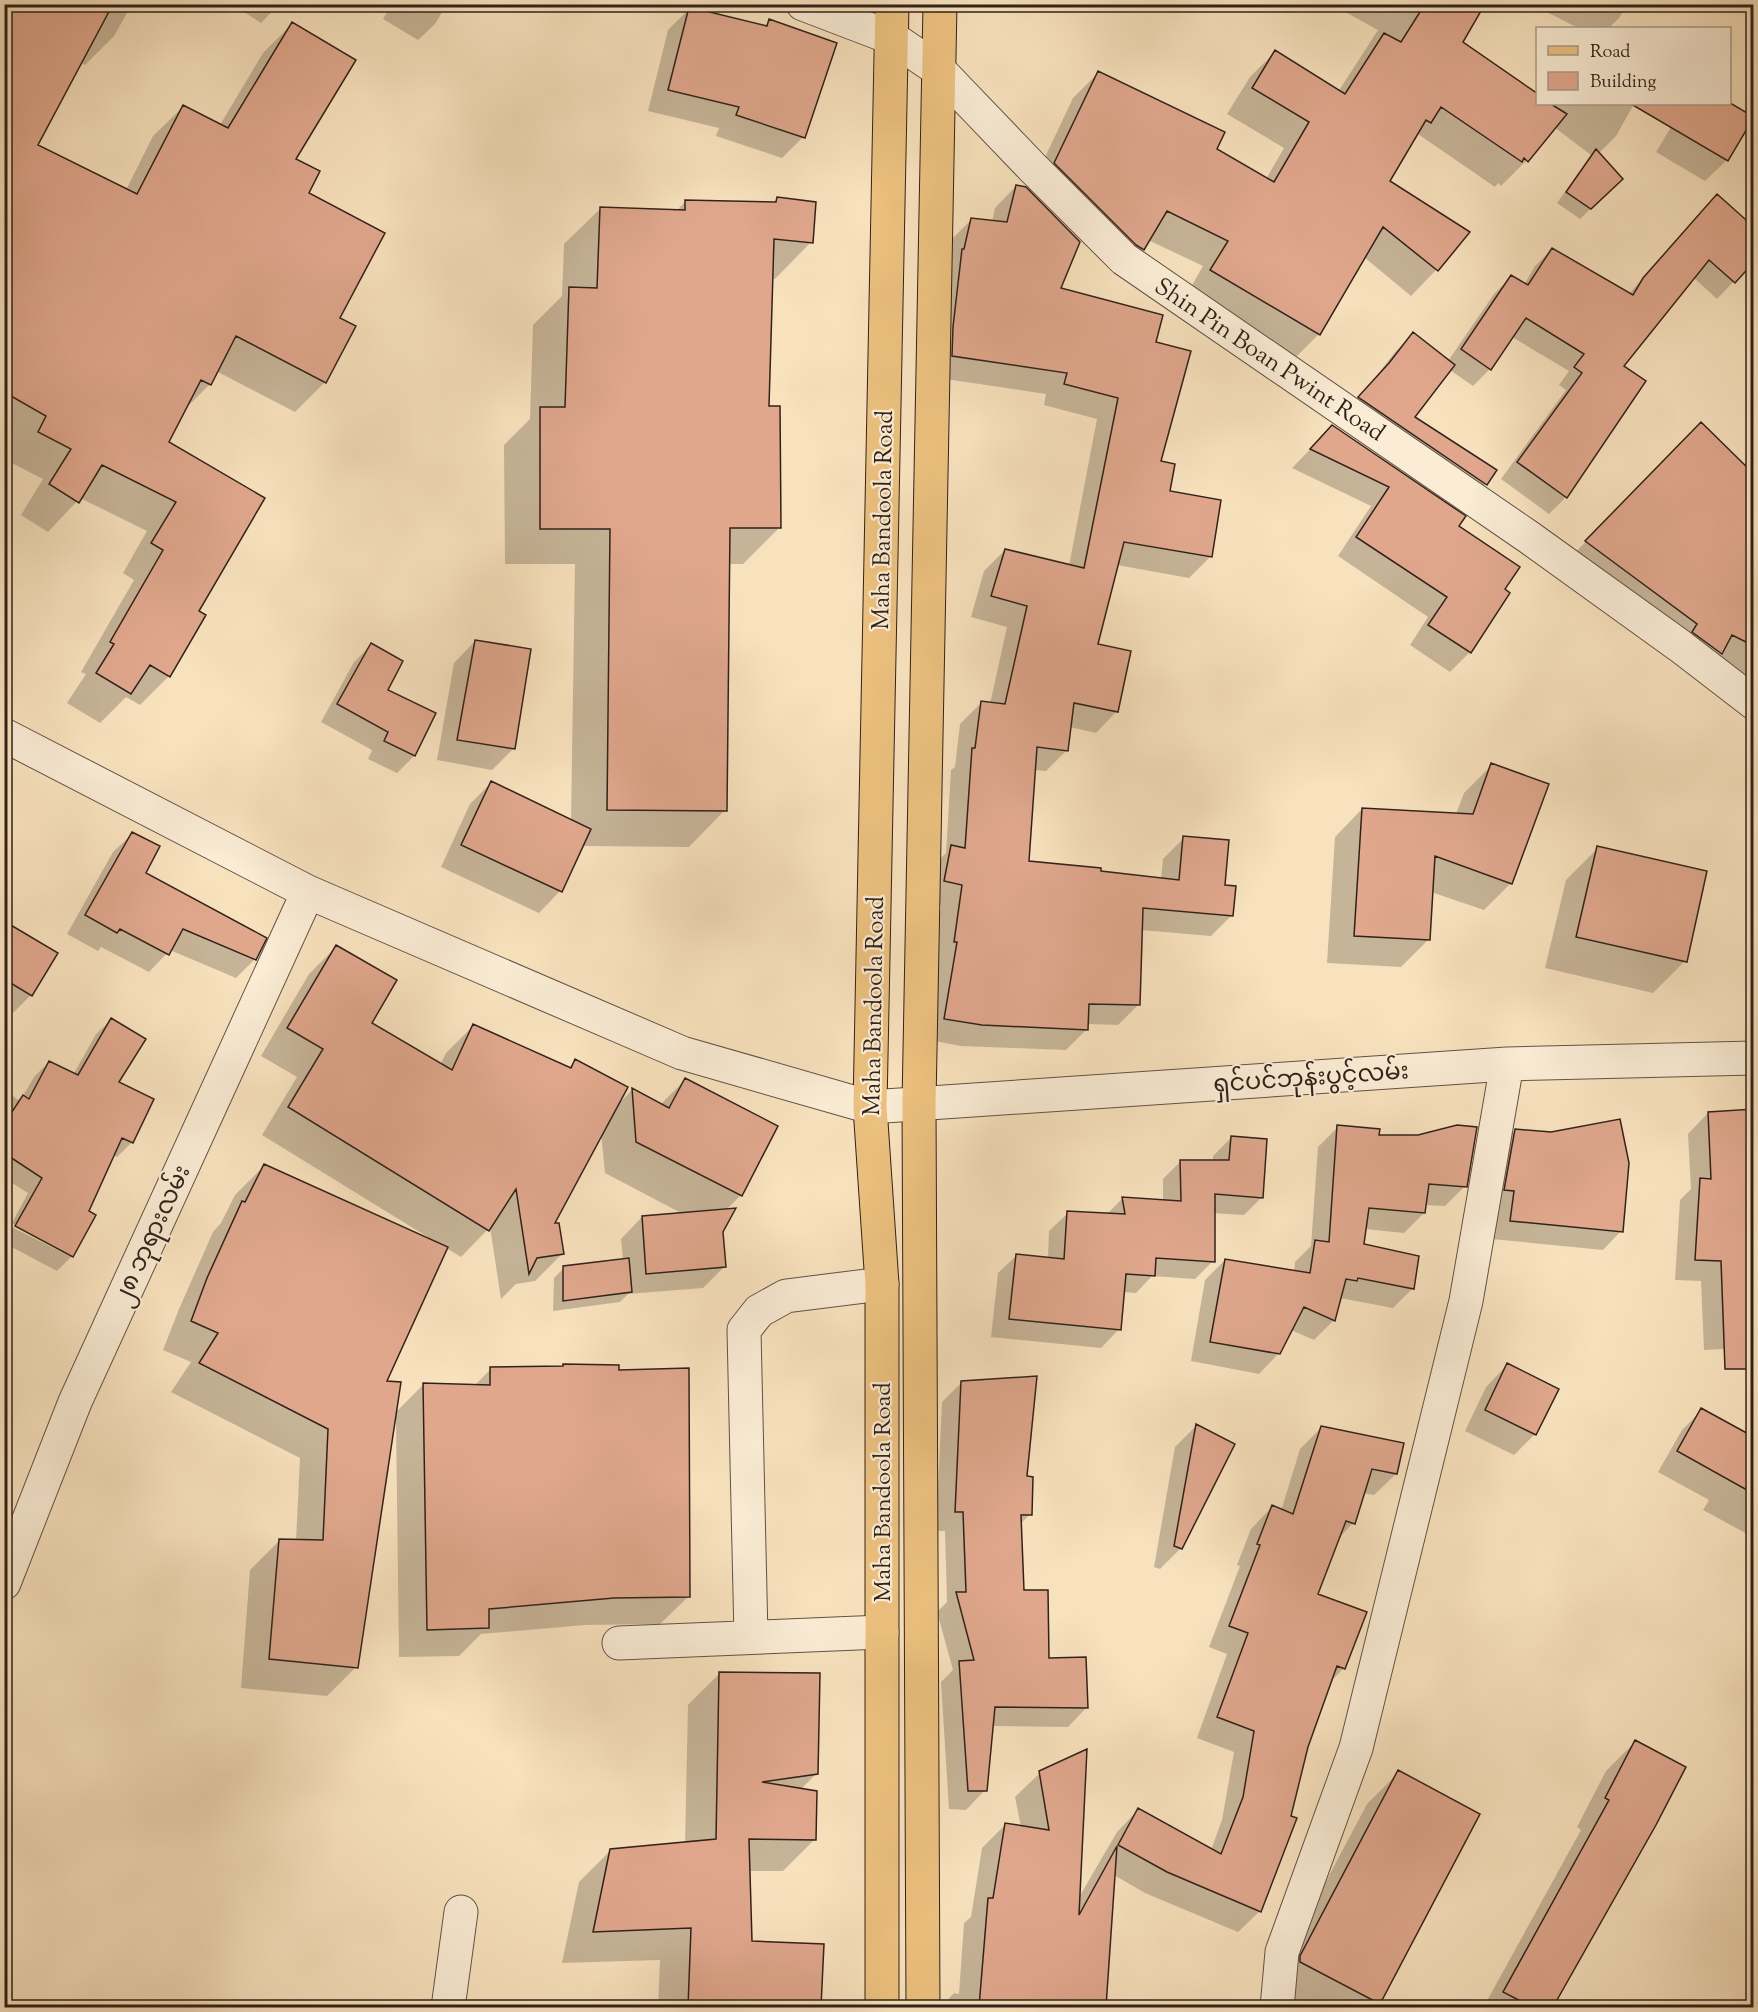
<svg xmlns="http://www.w3.org/2000/svg" width="1758" height="2012" font-family="'Sorts Mill Goudy','Noto Sans Myanmar',serif">
<rect width="100%" height="100%" fill="#f8e2be"/>
<filter id="stains"><feTurbulence type="fractalNoise" baseFrequency=".00333" numOctaves="4"/><feColorMatrix values="0 0 0 0 .2 0 0 0 0 .09 0 0 0 0 .02 0 0 0 .5 -.17"/></filter>
<radialGradient id="worn" r=".72"><stop offset=".6" stop-color="#630" stop-opacity="0"/><stop offset="1" stop-color="#630" stop-opacity=".3"/></radialGradient>
<path fill="#0003" d="M 4,4 L 128,4 L 131,6 L 114,36 L 85,65 L 81,63 L 36,146 L 126,190 L 153,136 L 183,107 L 220,125 L 263,53 L 292,24 L 294,160 L 307,194 L 338,318 L 354,326 L 325,382 L 295,412 L 216,371 L 210,384 L 184,410 L 167,443 L 197,611 L 169,676 L 140,705 L 126,697 L 100,723 L 67,703 L 86,674 L 81,672 L 134,580 L 123,573 L 147,531 L 80,498 L 48,532 L 21,515 L 43,479 L 4,459 Z
M 232,4 L 279,4 L 261,23 Z
M 392,4 L 447,4 L 435,24 L 418,40 L 383,19 Z
M 1331,4 L 1483,4 L 1461,42 L 1538,104 L 1549,104 L 1554,107 L 1556,104 L 1634,104 L 1616,136 L 1598,154 L 1611,189 L 1580,219 L 1557,203 L 1591,155 L 1554,127 L 1526,161 L 1501,186 L 1498,183 L 1495,187 L 1418,134 L 1413,139 L 1388,181 L 1468,232 L 1436,270 L 1411,296 L 1364,257 L 1319,334 L 1293,360 L 1186,296 L 1203,266 L 1148,240 L 1142,249 L 1117,274 L 1030,189 L 1073,98 L 1099,72 L 1215,149 L 1266,179 L 1284,148 L 1227,114 L 1250,77 L 1275,52 L 1338,92 L 1378,30 Z
M 1531,4 L 1627,4 L 1619,18 L 1609,28 L 1578,28 Z
M 689,9 L 764,27 L 769,21 L 803,137 L 782,158 L 716,136 L 719,128 L 648,111 L 668,30 Z
M 1688,104 L 1729,104 L 1752,117 L 1727,160 L 1705,181 L 1656,152 L 1682,109 Z
M 1016,186 L 1059,289 L 1154,343 L 1160,463 L 1168,493 L 1210,557 L 1189,578 L 1117,565 L 1096,645 L 1117,711 L 1096,733 L 1070,727 L 1067,750 L 1046,771 L 1034,770 L 1027,863 L 1161,879 L 1163,859 L 1184,838 L 1223,886 L 1232,915 L 1211,936 L 1141,930 L 1139,1004 L 1118,1025 L 1087,1024 L 1087,1029 L 1066,1050 L 961,1046 L 924,1039 L 941,906 L 924,902 L 930,868 L 946,853 L 951,770 L 955,767 L 960,724 L 981,703 L 990,704 L 1007,627 L 971,617 L 984,571 L 1005,550 L 1069,566 L 1097,419 L 1044,405 L 1046,394 L 932,377 L 950,241 L 972,219 L 992,222 L 995,208 Z
M 777,199 L 811,242 L 775,279 L 771,278 L 767,407 L 779,528 L 743,564 L 728,564 L 725,810 L 689,847 L 582,846 L 560,891 L 539,913 L 441,867 L 470,804 L 491,783 L 571,821 L 575,564 L 505,564 L 504,445 L 530,419 L 533,325 L 562,296 L 564,244 L 601,208 L 675,212 L 686,201 L 773,203 Z
M 1701,213 L 1754,260 L 1717,299 L 1693,277 L 1622,366 L 1644,381 L 1566,497 L 1549,514 L 1501,479 L 1566,390 L 1559,385 L 1569,371 L 1512,337 L 1490,369 L 1473,386 L 1450,370 L 1413,417 L 1495,470 L 1485,484 L 1467,502 L 1341,416 L 1371,383 L 1395,352 L 1413,334 L 1448,361 L 1494,294 L 1511,277 L 1524,285 L 1535,266 L 1552,249 L 1629,294 Z
M 1332,427 L 1457,527 L 1503,589 L 1508,594 L 1470,652 L 1450,672 L 1410,645 L 1428,617 L 1338,556 L 1371,506 L 1292,468 Z
M 1680,445 L 1754,476 L 1754,678 L 1715,659 L 1565,563 Z
M 475,641 L 513,749 L 492,770 L 437,760 L 454,663 Z
M 371,645 L 386,691 L 434,714 L 414,756 L 397,773 L 368,759 L 372,750 L 321,722 L 354,662 Z
M 1492,765 L 1511,883 L 1484,910 L 1431,892 L 1428,940 L 1401,967 L 1327,963 L 1335,837 L 1362,809 L 1456,814 L 1464,793 Z
M 132,834 L 144,873 L 255,959 L 236,978 L 170,950 L 149,972 L 101,947 L 98,951 L 67,934 L 113,852 Z
M 1598,848 L 1685,961 L 1653,993 L 1545,968 L 1566,880 Z
M 4,929 L 31,995 L 13,1013 L 4,1008 Z
M 336,947 L 370,1024 L 440,1065 L 446,1053 L 473,1026 L 568,1068 L 576,1061 L 618,1104 L 632,1090 L 660,1105 L 685,1080 L 776,1127 L 740,1196 L 726,1210 L 722,1231 L 725,1266 L 703,1288 L 628,1294 L 620,1302 L 553,1311 L 554,1278 L 564,1268 L 623,1260 L 621,1239 L 642,1217 L 683,1214 L 605,1173 L 601,1133 L 553,1225 L 562,1254 L 535,1281 L 516,1284 L 501,1299 L 490,1227 L 461,1257 L 446,1248 L 385,1383 L 395,1413 L 424,1384 L 474,1386 L 491,1369 L 561,1368 L 563,1366 L 689,1596 L 660,1624 L 585,1625 L 481,1634 L 459,1656 L 399,1657 L 396,1419 L 394,1419 L 356,1667 L 327,1696 L 241,1688 L 250,1570 L 279,1541 L 296,1541 L 300,1458 L 171,1392 L 191,1362 L 163,1350 L 179,1309 L 213,1232 L 221,1223 L 235,1195 L 264,1166 L 430,1241 L 431,1239 L 262,1135 L 297,1077 L 261,1056 L 309,974 Z
M 111,1020 L 117,1083 L 132,1142 L 117,1157 L 113,1155 L 87,1212 L 72,1256 L 57,1271 L 4,1243 L 4,1236 L 10,1226 L 69,1256 L 69,1253 L 12,1223 L 28,1193 L 4,1178 L 4,1090 L 20,1101 L 34,1077 L 49,1062 L 73,1075 L 96,1034 Z
M 1708,1113 L 1741,1348 L 1704,1350 L 1701,1281 L 1675,1280 L 1680,1200 L 1691,1189 L 1688,1134 Z
M 1338,1127 L 1378,1136 L 1465,1186 L 1445,1206 L 1425,1205 L 1424,1213 L 1404,1233 L 1365,1229 L 1362,1246 L 1413,1288 L 1393,1308 L 1340,1298 L 1334,1320 L 1314,1340 L 1291,1330 L 1279,1353 L 1259,1374 L 1191,1361 L 1205,1280 L 1225,1260 L 1294,1272 L 1295,1262 L 1311,1246 L 1318,1147 Z
M 1515,1131 L 1621,1231 L 1603,1250 L 1492,1239 L 1497,1150 Z
M 1231,1138 L 1262,1197 L 1244,1215 L 1213,1213 L 1213,1261 L 1195,1279 L 1152,1276 L 1136,1293 L 1123,1292 L 1119,1329 L 1101,1348 L 991,1337 L 998,1273 L 1017,1255 L 1048,1258 L 1049,1231 L 1068,1213 L 1106,1215 L 1123,1198 L 1163,1201 L 1163,1179 L 1181,1161 L 1213,1161 L 1213,1156 Z
M 1507,1365 L 1535,1434 L 1514,1455 L 1465,1431 L 1486,1387 Z
M 961,1383 L 1026,1478 L 1030,1514 L 1020,1525 L 1022,1592 L 1048,1660 L 1087,1707 L 1068,1727 L 992,1726 L 985,1790 L 966,1810 L 949,1809 L 941,1682 L 953,1670 L 937,1612 L 947,1602 L 945,1531 L 936,1531 L 942,1402 Z
M 1702,1410 L 1754,1438 L 1754,1534 L 1751,1536 L 1703,1510 L 1709,1500 L 1658,1472 L 1682,1430 Z
M 1196,1426 L 1181,1548 L 1160,1569 L 1154,1567 L 1175,1447 Z
M 1321,1428 L 1396,1474 L 1374,1495 L 1363,1493 L 1353,1523 L 1338,1539 L 1316,1594 L 1344,1668 L 1329,1683 L 1306,1746 L 1260,1911 L 1238,1932 L 1145,1893 L 1114,1875 L 1105,2007 L 1113,2008 L 940,2008 L 954,1993 L 959,1994 L 964,1923 L 971,1917 L 982,1848 L 1006,1824 L 1021,1827 L 1015,1797 L 1040,1773 L 1078,1899 L 1117,1832 L 1138,1810 L 1211,1850 L 1222,1820 L 1234,1752 L 1197,1738 L 1227,1654 L 1209,1647 L 1240,1566 L 1237,1565 L 1251,1529 L 1272,1507 L 1281,1511 L 1300,1449 Z
M 720,1673 L 816,1774 L 800,1790 L 815,1839 L 783,1871 L 748,1871 L 750,1943 L 822,1945 L 819,2008 L 658,2008 L 660,1960 L 562,1963 L 579,1882 L 611,1850 L 685,1843 L 688,1705 Z
M 1635,1742 L 1654,1824 L 1551,2008 L 1483,2008 L 1581,1830 L 1577,1827 L 1606,1771 Z
M 1399,1772 L 1379,2003 L 1374,2008 L 1295,2008 L 1269,1994 L 1269,1989 L 1367,1804 Z"/>
<path fill="#e0a78d" stroke="#30221a" stroke-width="1.5" d="M 4,4 L 113,4 L 38,145 L 137,194 L 183,105 L 228,128 L 292,22 L 356,60 L 296,159 L 320,171 L 309,193 L 385,233 L 340,318 L 356,326 L 326,383 L 236,336 L 211,385 L 201,380 L 169,442 L 265,498 L 199,611 L 206,615 L 170,677 L 150,665 L 131,694 L 96,673 L 114,644 L 110,642 L 163,550 L 151,543 L 176,502 L 102,465 L 79,503 L 49,484 L 71,449 L 38,432 L 46,416 L 4,392 Z
M 1425,4 L 1485,4 L 1463,42 L 1538,94 L 1538,104 L 1551,104 L 1567,114 L 1528,162 L 1524,158 L 1522,162 L 1441,107 L 1431,123 L 1426,120 L 1390,181 L 1470,232 L 1438,271 L 1383,227 L 1320,335 L 1210,270 L 1228,241 L 1167,211 L 1144,250 L 1136,245 L 1054,163 L 1098,71 L 1225,132 L 1217,149 L 1274,182 L 1309,122 L 1252,88 L 1275,50 L 1345,94 L 1384,33 L 1401,42 Z
M 689,7 L 767,26 L 769,19 L 837,43 L 805,138 L 736,115 L 739,107 L 668,90 Z
M 1631,104 L 1732,104 L 1754,117 L 1728,161 Z
M 1596,149 L 1623,179 L 1591,209 L 1566,192 Z
M 1016,185 L 1026,187 L 1080,242 L 1061,288 L 1163,315 L 1156,342 L 1191,351 L 1161,461 L 1175,464 L 1170,491 L 1221,500 L 1212,557 L 1124,542 L 1098,644 L 1131,651 L 1118,712 L 1074,703 L 1068,751 L 1037,747 L 1029,861 L 1101,868 L 1101,871 L 1179,880 L 1183,836 L 1229,840 L 1225,885 L 1236,886 L 1233,916 L 1143,908 L 1140,1005 L 1089,1004 L 1088,1030 L 982,1025 L 944,1019 L 957,942 L 954,942 L 962,885 L 944,881 L 951,845 L 965,848 L 972,748 L 975,748 L 981,701 L 1005,704 L 1027,606 L 991,596 L 1005,549 L 1084,568 L 1118,398 L 1064,384 L 1067,373 L 952,356 L 953,327 L 962,249 L 964,249 L 971,218 L 1007,222 Z
M 1717,194 L 1754,227 L 1754,262 L 1735,283 L 1709,260 L 1624,366 L 1646,381 L 1567,498 L 1517,462 L 1582,373 L 1574,367 L 1584,354 L 1526,318 L 1491,370 L 1461,349 L 1511,275 L 1528,285 L 1552,248 L 1633,295 L 1643,278 Z
M 777,197 L 816,202 L 813,243 L 774,239 L 769,406 L 780,406 L 781,528 L 730,528 L 727,811 L 607,810 L 610,529 L 540,529 L 540,407 L 565,407 L 569,287 L 597,288 L 600,207 L 685,210 L 685,200 L 776,202 Z
M 1413,332 L 1455,365 L 1415,417 L 1497,470 L 1487,485 L 1358,397 L 1389,363 Z
M 1701,422 L 1754,474 L 1754,646 L 1732,635 L 1722,654 L 1692,632 L 1697,624 L 1585,541 Z
M 1332,425 L 1466,516 L 1459,526 L 1520,567 L 1505,589 L 1510,593 L 1471,653 L 1428,625 L 1447,597 L 1356,537 L 1389,487 L 1310,449 Z
M 475,640 L 531,649 L 515,749 L 457,740 Z
M 371,643 L 403,661 L 388,690 L 436,713 L 415,756 L 384,741 L 388,732 L 337,704 Z
M 1491,763 L 1549,784 L 1512,884 L 1435,856 L 1430,940 L 1354,936 L 1362,808 L 1473,814 Z
M 491,781 L 591,829 L 562,892 L 461,845 Z
M 132,832 L 160,846 L 146,873 L 267,938 L 256,960 L 183,929 L 169,955 L 120,929 L 117,933 L 85,915 Z
M 1597,846 L 1707,871 L 1687,962 L 1576,937 Z
M 4,921 L 58,953 L 32,996 L 4,979 Z
M 336,945 L 397,980 L 372,1023 L 452,1070 L 473,1024 L 571,1068 L 575,1059 L 628,1087 L 555,1223 L 559,1223 L 564,1254 L 537,1258 L 529,1274 L 516,1189 L 489,1231 L 288,1107 L 323,1049 L 287,1028 Z
M 111,1018 L 146,1039 L 119,1082 L 154,1099 L 133,1143 L 122,1138 L 89,1211 L 96,1215 L 73,1257 L 15,1226 L 42,1178 L 4,1153 L 4,1124 L 23,1095 L 29,1099 L 49,1061 L 78,1075 Z
M 685,1078 L 778,1126 L 742,1196 L 636,1142 L 632,1088 L 669,1108 Z
M 1754,1109 L 1754,1369 L 1725,1369 L 1721,1261 L 1695,1260 L 1700,1178 L 1711,1179 L 1708,1112 Z
M 1620,1119 L 1629,1163 L 1623,1232 L 1510,1221 L 1514,1191 L 1504,1190 L 1515,1129 L 1551,1132 Z
M 1337,1125 L 1380,1129 L 1379,1135 L 1418,1135 L 1457,1125 L 1477,1127 L 1467,1187 L 1429,1184 L 1425,1213 L 1369,1208 L 1364,1244 L 1419,1256 L 1414,1289 L 1358,1278 L 1357,1281 L 1346,1279 L 1335,1321 L 1304,1307 L 1280,1354 L 1210,1342 L 1225,1259 L 1310,1273 L 1315,1240 L 1329,1242 Z
M 1231,1136 L 1267,1139 L 1263,1198 L 1215,1194 L 1215,1262 L 1156,1258 L 1155,1276 L 1126,1274 L 1121,1330 L 1009,1319 L 1016,1254 L 1064,1259 L 1067,1211 L 1125,1214 L 1122,1197 L 1181,1201 L 1180,1160 L 1229,1160 Z
M 264,1164 L 448,1247 L 387,1381 L 401,1382 L 358,1668 L 269,1659 L 279,1539 L 323,1540 L 328,1429 L 199,1363 L 218,1333 L 191,1321 L 207,1278 L 242,1201 L 245,1202 Z
M 736,1208 L 723,1232 L 726,1267 L 646,1274 L 642,1216 Z
M 629,1258 L 632,1292 L 563,1301 L 563,1266 Z
M 1507,1363 L 1559,1389 L 1536,1435 L 1485,1410 Z
M 563,1364 L 619,1365 L 619,1370 L 689,1368 L 690,1597 L 614,1598 L 489,1609 L 489,1628 L 427,1630 L 423,1383 L 490,1385 L 490,1367 L 563,1366 Z
M 1037,1376 L 1027,1476 L 1033,1477 L 1032,1515 L 1021,1515 L 1024,1590 L 1048,1590 L 1049,1658 L 1086,1657 L 1088,1708 L 995,1707 L 987,1791 L 968,1791 L 959,1661 L 974,1660 L 956,1592 L 966,1592 L 963,1512 L 955,1512 L 961,1381 Z
M 1701,1408 L 1754,1437 L 1754,1494 L 1677,1451 Z
M 1196,1424 L 1235,1444 L 1182,1549 L 1174,1546 Z
M 1321,1426 L 1404,1443 L 1397,1474 L 1372,1469 L 1355,1524 L 1346,1521 L 1318,1594 L 1367,1612 L 1345,1669 L 1337,1666 L 1308,1747 L 1291,1816 L 1297,1818 L 1261,1912 L 1167,1872 L 1118,1845 L 1138,1808 L 1221,1854 L 1243,1797 L 1254,1731 L 1217,1717 L 1248,1633 L 1229,1626 L 1260,1545 L 1257,1544 L 1272,1505 L 1293,1514 Z
M 719,1672 L 820,1673 L 818,1774 L 762,1782 L 817,1791 L 816,1840 L 749,1839 L 752,1941 L 824,1944 L 821,2007 L 688,2007 L 691,1928 L 593,1932 L 610,1849 L 716,1839 Z
M 1635,1740 L 1686,1767 L 1656,1825 L 1553,2007 L 1532,2007 L 1503,1992 L 1609,1800 L 1605,1798 Z
M 1087,1749 L 1079,1915 L 1117,1846 L 1106,2007 L 979,2007 L 988,1898 L 993,1898 L 1005,1823 L 1049,1830 L 1039,1771 Z
M 1398,1770 L 1480,1814 L 1380,2004 L 1300,1962 L 1300,1956 Z"/>
<g fill="none" stroke-linecap="round" stroke-linejoin="round">
<defs>
<path id="minor" d="M 803,4 L 892,38 L 939,70 L 1033,168 L 1124,259 L 1530,538 L 1680,646 L 1754,703
M 4,735 L 308,892 L 682,1053 L 870,1107 L 1507,1064 L 1754,1058
M 4,1583 L 75,1402 L 308,892
M 751,1637 L 744,1330 L 759,1311 L 786,1296 L 882,1284
M 619,1643 L 882,1632
M 448,2008 L 461,1912
M 1277,2008 L 1282,1952 L 1356,1748 L 1466,1301 L 1507,1064"/>
<path id="major" d="M 882,2008 L 882,1284 L 870,1107 L 892,4
M 923,2008 L 919,1103 L 940,4"/>
</defs>
<use href="#minor" stroke="#625243" stroke-width="35"/>
<use href="#major" stroke="#30221a" stroke-width="35"/>
<use href="#minor" stroke="#faecd5" stroke-width="33"/>
<use href="#major" stroke="#ecc17f" stroke-width="33"/>
</g>
<g text-anchor="middle" stroke-width="4.5" stroke-linejoin="round" paint-order="stroke">
<g font-size="24" fill="#30221a" stroke="#faecd5">
<text transform="translate(1270 359) rotate(34)" y="8">Shin Pin Boan Pwint Road</text>
<text transform="translate(882 520) rotate(-89)" y="8">Maha Bandoola Road</text>
<text transform="translate(873 1006) rotate(-89)" y="8">Maha Bandoola Road</text>
<text transform="translate(1311 1077) rotate(-4)" y="8">ရှင်ပင်ဘုန်းပွင့်လမ်း</text>
<text transform="translate(151 1235) rotate(-65)" y="8">၂၈ ဘုရားလမ်း</text>
<text transform="translate(882 1492) rotate(-90)" y="8">Maha Bandoola Road</text>
</g>
</g>
<rect width="1758" height="2012" fill="none" stroke="#f8e2be" stroke-width="24"/>
<rect x="6" y="6" width="1746" height="2000" fill="none" stroke="#30221a" stroke-width="3"/>
<rect x="12" y="12" width="1734" height="1988" fill="none" stroke="#30221a" stroke-width="1.5"/>
<rect x="1536" y="27" width="195" height="78" fill="#faecd5" stroke="#a99b8a" stroke-width="1.5"/>
<rect x="1548" y="46" width="30" height="9" fill="#ecc17f" stroke="#a99b8a" stroke-width="1.5"/>
<text x="1590" y="57" font-size="18" fill="#30221a">Road</text>
<rect x="1548" y="72" width="30" height="18" fill="#e0a78d" stroke="#a99b8a" stroke-width="1.5"/>
<text x="1590" y="87" font-size="18" fill="#30221a">Building</text>
<rect width="100%" height="100%" filter="url(#stains)"/>
<rect width="100%" height="100%" fill="url(#worn)"/>
</svg>
